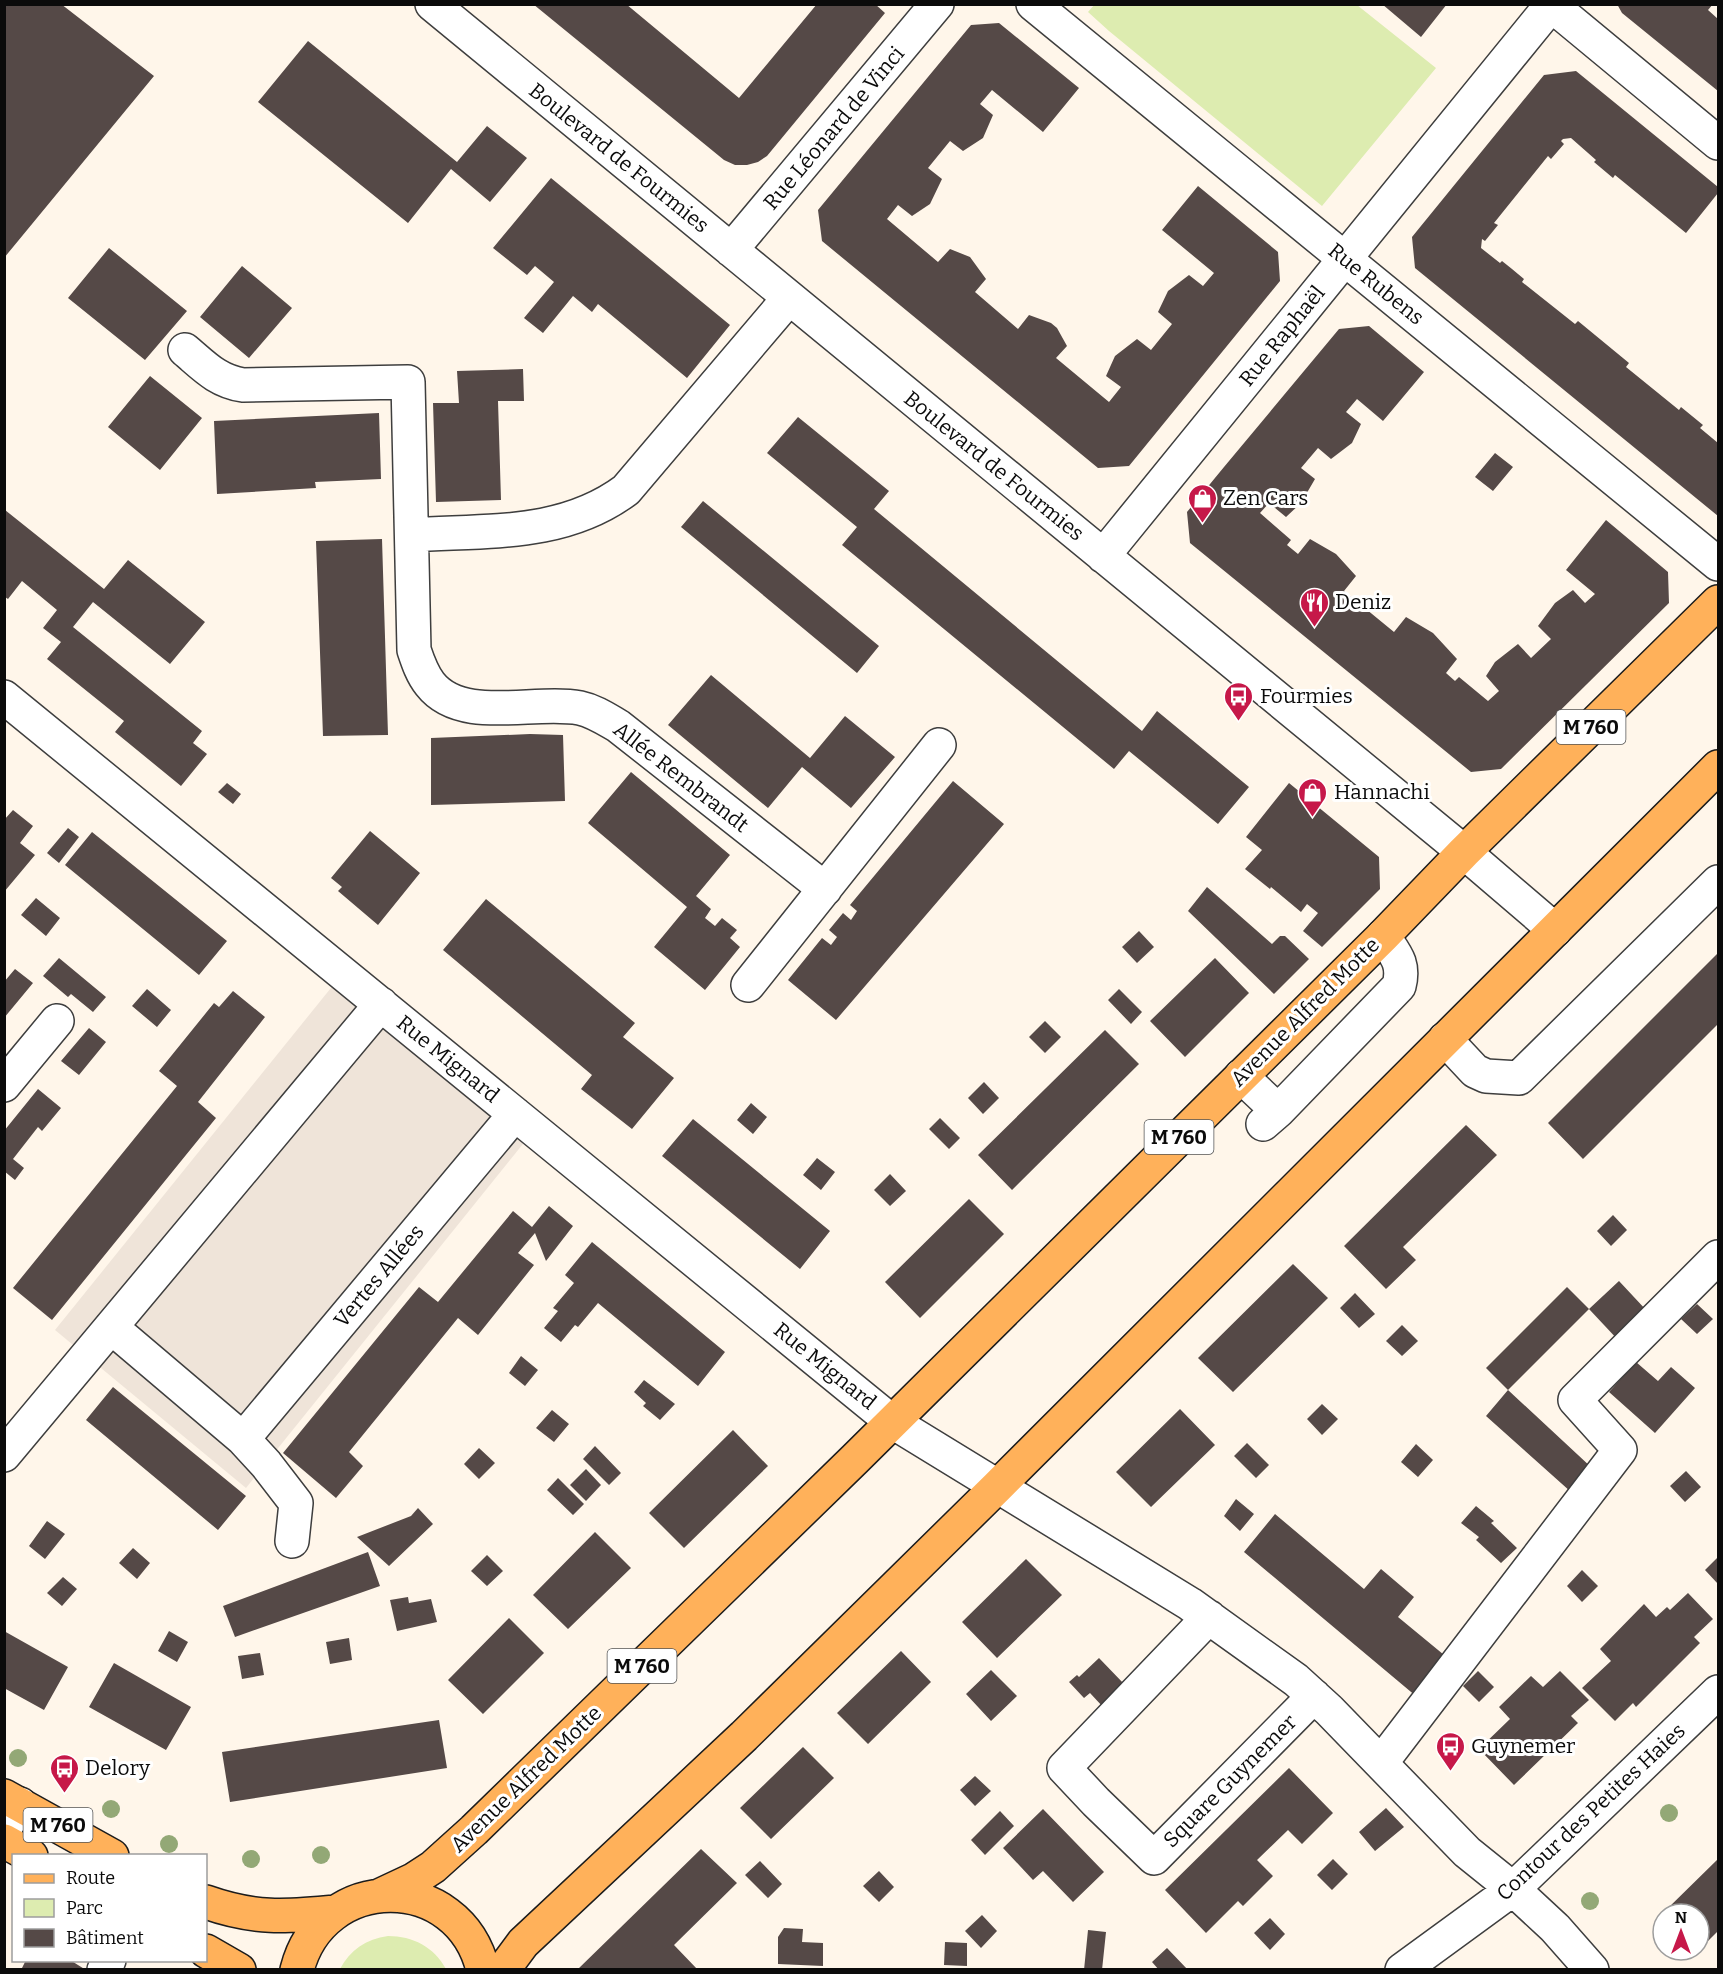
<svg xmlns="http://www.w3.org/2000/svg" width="1723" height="1974" font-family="Bitter,serif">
<rect width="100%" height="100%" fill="#fff6ea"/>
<path fill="#ddecb0" d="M 1095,4 L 1357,5 L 1436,68 L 1322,206 L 1109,31 L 1088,12 Z
M 388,1936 C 413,1936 434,1947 446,1969 L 340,1969 C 350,1950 366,1939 388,1936 Z"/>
<path fill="#efe4d9" d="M 343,973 L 535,1129 L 246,1488 L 55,1330 Z"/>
<path fill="#554947" d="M 4,4 L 61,4 L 154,76 L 4,258 Z
M 533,4 L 626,4 L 739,98 L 817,4 L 875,4 L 885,13 L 767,156 L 758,162 L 747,165 L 735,165 L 724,160 Z
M 1382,4 L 1447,4 L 1421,37 Z
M 1617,4 L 1713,4 L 1708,10 L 1718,19 L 1718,91 L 1622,13 Z
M 999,23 L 1079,88 L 1043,132 L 992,90 L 980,104 L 993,115 L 983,138 L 963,151 L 950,141 L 928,168 L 942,179 L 930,204 L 912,216 L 898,205 L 887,219 L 938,262 L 950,249 L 970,257 L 986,279 L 975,292 L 1018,329 L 1029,315 L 1051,323 L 1057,328 L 1067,346 L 1056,358 L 1109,402 L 1121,387 L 1106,376 L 1115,356 L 1137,339 L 1151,350 L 1172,324 L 1158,312 L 1168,291 L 1189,275 L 1203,286 L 1214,273 L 1162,230 L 1198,186 L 1278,252 L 1280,281 L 1129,466 L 1098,468 L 822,241 L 818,210 L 971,25 Z
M 308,41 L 457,162 L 487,126 L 527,158 L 490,202 L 451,169 L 408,223 L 258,102 Z
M 1576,71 L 1718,187 L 1718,193 L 1686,233 L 1615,175 L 1613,178 L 1594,162 L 1596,160 L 1571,138 L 1563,139 L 1561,141 L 1564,144 L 1551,159 L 1548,156 L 1494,223 L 1498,225 L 1485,241 L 1482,239 L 1481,248 L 1500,263 L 1502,261 L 1512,269 L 1524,279 L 1522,282 L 1575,324 L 1578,321 L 1629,363 L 1626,367 L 1679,410 L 1681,407 L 1703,425 L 1700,428 L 1718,443 L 1718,516 L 1415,268 L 1412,237 L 1544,75 Z
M 551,178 L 730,325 L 687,378 L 598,304 L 592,312 L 573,296 L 543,333 L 524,318 L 554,282 L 535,266 L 527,275 L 493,248 Z
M 109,248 L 187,311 L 145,360 L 68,298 Z
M 242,266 L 292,308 L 249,358 L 200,317 Z
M 1369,326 L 1424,372 L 1383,421 L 1357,399 L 1346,412 L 1361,424 L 1352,443 L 1331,459 L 1318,448 L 1301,468 L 1315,479 L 1301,503 L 1286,517 L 1269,503 L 1260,513 L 1291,540 L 1287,545 L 1298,554 L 1310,539 L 1336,554 L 1356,576 L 1344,591 L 1394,632 L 1406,617 L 1433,633 L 1457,659 L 1446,673 L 1455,681 L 1459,677 L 1488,701 L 1499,691 L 1486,676 L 1495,662 L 1518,644 L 1531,658 L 1551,639 L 1538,626 L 1555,603 L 1573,590 L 1585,603 L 1595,594 L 1566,570 L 1606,520 L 1668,572 L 1669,603 L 1501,769 L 1471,772 L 1190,543 L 1187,512 L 1224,467 L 1339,329 Z
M 523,369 L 524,401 L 498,401 L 501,500 L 436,502 L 433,403 L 459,403 L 457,371 Z
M 150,376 L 202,418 L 160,470 L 108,427 Z
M 379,413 L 381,479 L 315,482 L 316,488 L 217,494 L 214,421 Z
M 798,417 L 889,491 L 874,509 L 1142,731 L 1157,711 L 1249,787 L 1218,824 L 1129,751 L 1114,769 L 842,545 L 857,527 L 767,453 Z
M 1495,453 L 1513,467 L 1493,491 L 1475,477 Z
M 703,501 L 879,646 L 857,673 L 681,527 Z
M 5,510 L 104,589 L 128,560 L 205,622 L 170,664 L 93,602 L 73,627 L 202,731 L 193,743 L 207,754 L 181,786 L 115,732 L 124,721 L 47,659 L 61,642 L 43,628 L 57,610 L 22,581 L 8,599 L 5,597 Z
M 382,539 L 388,735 L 323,736 L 316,541 Z
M 711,675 L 810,758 L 845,716 L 895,757 L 851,808 L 802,767 L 768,808 L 668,725 Z
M 530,734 L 563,735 L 565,801 L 431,805 L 431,738 Z
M 631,772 L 730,855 L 696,896 L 711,909 L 705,918 L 715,926 L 722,918 L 737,930 L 730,938 L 740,947 L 705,990 L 654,947 L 687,907 L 588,823 Z
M 953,781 L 1004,824 L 836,1020 L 788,980 L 822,938 L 831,945 L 837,937 L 829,930 L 843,913 L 851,920 L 857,911 L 850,905 Z
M 227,783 L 241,794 L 233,804 L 218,792 Z
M 1289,783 L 1379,857 L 1380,889 L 1322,947 L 1303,931 L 1318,913 L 1307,904 L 1301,912 L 1271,887 L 1270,889 L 1245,869 L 1262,850 L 1246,837 Z
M 13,810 L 33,826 L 20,843 L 35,855 L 4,892 L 4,820 Z
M 68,828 L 79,837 L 59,863 L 47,853 Z
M 370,831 L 420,873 L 378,925 L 338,891 L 342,887 L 331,878 Z
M 92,832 L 227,941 L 199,975 L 65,865 Z
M 1207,887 L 1272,944 L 1280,936 L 1285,936 L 1309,959 L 1274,994 L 1188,911 Z
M 36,898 L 60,918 L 46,936 L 21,915 Z
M 486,899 L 635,1023 L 623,1037 L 674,1078 L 632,1129 L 581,1089 L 592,1075 L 443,950 Z
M 1139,931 L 1154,947 L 1137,963 L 1122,947 Z
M 1718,953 L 1718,1024 L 1583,1159 L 1548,1123 Z
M 59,958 L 106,997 L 93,1012 L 71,994 L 68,997 L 43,976 Z
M 1215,958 L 1249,993 L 1185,1057 L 1150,1021 Z
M 15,969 L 33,983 L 4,1018 L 4,982 Z
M 147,989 L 171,1010 L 157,1027 L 132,1006 Z
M 1119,989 L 1142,1012 L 1131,1024 L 1108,1000 Z
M 233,991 L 265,1017 L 198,1102 L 216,1118 L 52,1320 L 13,1288 L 177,1086 L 159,1071 L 214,1003 L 219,1007 Z
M 1045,1021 L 1061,1037 L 1045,1053 L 1029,1037 Z
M 89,1028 L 106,1042 L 79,1075 L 61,1061 Z
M 1105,1030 L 1139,1064 L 1012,1190 L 978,1155 Z
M 984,1082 L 999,1098 L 983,1114 L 968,1098 Z
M 38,1089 L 61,1108 L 42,1131 L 38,1127 L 13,1159 L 24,1168 L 15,1180 L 4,1171 L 4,1131 Z
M 751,1103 L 767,1117 L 753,1134 L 737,1120 Z
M 940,1118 L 960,1138 L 949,1149 L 929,1129 Z
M 693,1119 L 830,1231 L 800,1269 L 662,1156 Z
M 1466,1125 L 1497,1155 L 1403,1247 L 1416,1260 L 1386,1289 L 1344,1246 Z
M 817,1158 L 835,1172 L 821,1190 L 803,1175 Z
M 890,1174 L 906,1191 L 890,1206 L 874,1190 Z
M 969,1199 L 1004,1234 L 920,1318 L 885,1282 Z
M 549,1206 L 573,1226 L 546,1261 L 535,1233 L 518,1253 L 534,1265 L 478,1335 L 458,1318 L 349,1452 L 363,1466 L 336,1498 L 283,1453 L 419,1287 L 438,1302 L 513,1211 L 532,1227 Z
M 1613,1215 L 1627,1230 L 1611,1246 L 1597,1231 Z
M 592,1242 L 725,1352 L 698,1386 L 598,1303 L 578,1327 L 575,1325 L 561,1342 L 544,1328 L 558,1311 L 553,1308 L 574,1283 L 565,1275 Z
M 1293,1264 L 1328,1298 L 1233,1392 L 1198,1358 Z
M 1619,1281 L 1647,1311 L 1619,1341 L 1589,1309 Z
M 1567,1287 L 1589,1309 L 1508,1390 L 1486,1368 Z
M 1355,1293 L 1375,1314 L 1359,1328 L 1340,1308 Z
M 1697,1304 L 1713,1319 L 1697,1334 L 1681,1319 Z
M 1402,1325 L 1418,1341 L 1402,1356 L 1386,1341 Z
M 521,1356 L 538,1370 L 525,1386 L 509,1373 Z
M 1636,1362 L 1658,1381 L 1671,1367 L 1695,1388 L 1655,1433 L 1609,1392 Z
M 644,1380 L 675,1404 L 660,1420 L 643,1406 L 646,1403 L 634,1392 Z
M 113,1387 L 246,1496 L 218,1530 L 86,1420 Z
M 1508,1390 L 1592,1468 L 1571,1492 L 1486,1416 Z
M 1322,1404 L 1338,1419 L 1322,1435 L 1307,1419 Z
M 1180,1409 L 1215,1445 L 1151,1507 L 1116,1472 Z
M 552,1410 L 569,1424 L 554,1442 L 536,1428 Z
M 733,1430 L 768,1466 L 684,1548 L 649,1513 Z
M 1247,1443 L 1269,1465 L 1256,1478 L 1234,1456 Z
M 1416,1444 L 1433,1460 L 1418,1477 L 1401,1462 Z
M 595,1446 L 621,1473 L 609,1485 L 583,1459 Z
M 479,1448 L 495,1463 L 479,1479 L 464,1464 Z
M 586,1469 L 601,1485 L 586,1501 L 570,1485 Z
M 1686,1471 L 1701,1487 L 1685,1502 L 1670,1486 Z
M 558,1478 L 584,1504 L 573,1515 L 547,1490 Z
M 1236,1499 L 1254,1514 L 1240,1531 L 1224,1516 Z
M 1476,1506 L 1494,1521 L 1491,1523 L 1517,1548 L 1501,1563 L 1476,1540 L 1479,1537 L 1461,1523 Z
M 418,1508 L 433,1524 L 389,1566 L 357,1537 L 411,1516 Z
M 1275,1514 L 1364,1589 L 1381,1569 L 1414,1597 L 1398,1617 L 1455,1664 L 1423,1702 L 1244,1552 Z
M 47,1521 L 65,1534 L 45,1559 L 29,1546 Z
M 595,1532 L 631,1568 L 568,1629 L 533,1595 Z
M 133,1548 L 150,1563 L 137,1579 L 119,1563 Z
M 368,1552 L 380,1586 L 235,1637 L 223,1606 Z
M 487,1555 L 503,1571 L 487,1586 L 471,1571 Z
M 1718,1557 L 1718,1584 L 1705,1570 Z
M 1026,1559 L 1062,1595 L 997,1658 L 962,1622 Z
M 1582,1570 L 1598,1586 L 1582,1602 L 1567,1586 Z
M 63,1577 L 77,1589 L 62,1606 L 47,1593 Z
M 1688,1593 L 1713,1619 L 1694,1637 L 1700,1643 L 1636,1707 L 1633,1703 L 1615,1721 L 1582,1688 L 1611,1661 L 1600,1649 L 1644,1604 L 1656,1617 L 1667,1607 L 1670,1610 Z
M 408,1597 L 409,1603 L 431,1599 L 437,1622 L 397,1631 L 390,1600 Z
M 509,1618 L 544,1653 L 483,1714 L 448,1680 Z
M 4,1631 L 68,1667 L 44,1710 L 4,1688 Z
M 169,1631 L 188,1642 L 177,1662 L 158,1651 Z
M 349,1638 L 352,1660 L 330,1664 L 326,1642 Z
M 901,1651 L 931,1682 L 868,1744 L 837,1713 Z
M 260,1653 L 264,1675 L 242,1679 L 238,1656 Z
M 1099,1658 L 1125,1685 L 1103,1707 L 1090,1693 L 1084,1698 L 1069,1682 L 1077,1675 L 1079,1677 Z
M 114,1663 L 191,1707 L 166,1750 L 89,1707 Z
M 991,1670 L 1017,1696 L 991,1721 L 966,1694 Z
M 1478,1671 L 1494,1687 L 1479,1702 L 1463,1686 Z
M 1560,1671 L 1589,1700 L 1571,1716 L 1578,1723 L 1514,1785 L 1479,1749 L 1510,1719 L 1499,1707 L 1531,1676 L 1543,1687 Z
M 439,1720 L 447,1768 L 230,1802 L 222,1752 Z
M 803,1747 L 834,1778 L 771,1839 L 740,1808 Z
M 1289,1768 L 1333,1813 L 1302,1844 L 1288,1830 L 1257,1860 L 1273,1876 L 1243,1906 L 1238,1901 L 1206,1933 L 1165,1890 Z
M 975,1776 L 991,1791 L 975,1806 L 960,1790 Z
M 1386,1808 L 1404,1827 L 1375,1851 L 1359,1832 Z
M 1043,1809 L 1104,1872 L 1073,1902 L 1043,1871 L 1033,1880 L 1003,1848 Z
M 1000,1811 L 1014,1826 L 985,1855 L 971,1840 Z
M 701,1849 L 737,1883 L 674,1945 L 698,1970 L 577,1970 Z
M 1333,1859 L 1348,1874 L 1332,1890 L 1317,1875 Z
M 1718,1859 L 1718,1931 L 1699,1950 L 1699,1914 L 1665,1914 L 1664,1912 Z
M 760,1861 L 782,1884 L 768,1898 L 745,1875 Z
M 879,1871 L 894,1887 L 879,1902 L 863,1886 Z
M 982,1915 L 997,1931 L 981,1948 L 965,1931 Z
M 1270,1918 L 1285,1934 L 1270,1950 L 1254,1933 Z
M 784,1928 L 803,1929 L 802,1942 L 823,1943 L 823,1966 L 778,1964 L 778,1937 Z
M 1088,1930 L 1106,1932 L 1102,1970 L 1084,1970 Z
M 945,1942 L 967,1943 L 967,1966 L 944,1965 Z
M 1167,1948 L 1188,1970 L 1159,1970 L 1152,1962 Z
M 26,1960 L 70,1960 L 86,1970 L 21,1970 Z"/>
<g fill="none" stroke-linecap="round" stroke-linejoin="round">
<defs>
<path id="minor" d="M 432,4 L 1464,852 L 1555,930
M 1033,4 L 1718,564
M 1550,4 L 1718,143
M 731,250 L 937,4
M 185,350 C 204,366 217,381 243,385 L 408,382 L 414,650 C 418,662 422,674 430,684 C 462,725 535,699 580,708 C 594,711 606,719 618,726 L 825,889
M 412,535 C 487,530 563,537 626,490 L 789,298
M 1103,556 L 1552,4
M 4,697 L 891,1421 L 1190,1604 L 1296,1680 L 1329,1710 L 1467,1852 L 1513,1889 L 1555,1928 L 1592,1970
M 748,985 L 939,745
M 1445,1039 L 1475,1071 L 1486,1076 L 1519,1078 L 1718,882
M 1241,1076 L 1278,1111
M 4,1085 L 57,1021
M 1263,1124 L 1278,1111 L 1399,986 C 1405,963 1395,954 1383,936
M 111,1327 L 243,1439
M 4,1455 L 381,1004
M 292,1541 L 296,1503 L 266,1464 L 243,1439 L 515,1114
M 1209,1617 L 1064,1768 L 1096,1802 L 1154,1858 L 1314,1696
M 1381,1763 L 1620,1450 L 1575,1400 L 1718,1257
M 4,1829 L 20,1804
M 104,1970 L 109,1960
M 1402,1970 L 1513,1889 L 1718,1692"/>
<path id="major" d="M 4,1796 L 112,1856
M 4,1841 L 31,1856
M 381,1895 L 413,1880 L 433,1867 L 474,1830 L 855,1459 L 1383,936 L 1464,852 L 1718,602
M 206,1902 C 254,1919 285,1917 336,1912
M 206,1951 L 239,1970
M 297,1970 C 322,1871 459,1870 483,1970
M 503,1970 L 523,1943 L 744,1736 L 997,1487 L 1718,767"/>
</defs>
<use href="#minor" stroke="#3e3e3e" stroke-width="36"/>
<use href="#major" stroke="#1c1c1c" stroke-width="36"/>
<use href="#minor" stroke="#fff" stroke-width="33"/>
<use href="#major" stroke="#ffb15a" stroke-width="33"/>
</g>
<g fill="#93a876">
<circle cx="18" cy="1758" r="9"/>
<circle cx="111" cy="1809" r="9"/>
<circle cx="1669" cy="1813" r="9"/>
<circle cx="169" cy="1844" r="9"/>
<circle cx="321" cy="1855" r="9"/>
<circle cx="251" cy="1859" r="9"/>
<circle cx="1590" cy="1901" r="9"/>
</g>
<defs>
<symbol id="shop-pin" viewBox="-11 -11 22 30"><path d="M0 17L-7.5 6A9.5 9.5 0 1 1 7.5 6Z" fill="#c61849" stroke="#fff"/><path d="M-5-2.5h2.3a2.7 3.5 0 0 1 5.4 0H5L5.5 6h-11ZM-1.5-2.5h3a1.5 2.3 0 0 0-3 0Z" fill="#fff"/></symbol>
<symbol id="restaurant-pin" viewBox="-11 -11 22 30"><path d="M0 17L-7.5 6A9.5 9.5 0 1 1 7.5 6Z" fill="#c61849" stroke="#fff"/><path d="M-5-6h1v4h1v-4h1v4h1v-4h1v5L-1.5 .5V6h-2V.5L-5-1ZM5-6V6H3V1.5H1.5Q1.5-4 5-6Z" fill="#fff"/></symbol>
<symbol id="bus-pin" viewBox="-11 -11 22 30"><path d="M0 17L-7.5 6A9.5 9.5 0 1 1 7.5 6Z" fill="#c61849" stroke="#fff"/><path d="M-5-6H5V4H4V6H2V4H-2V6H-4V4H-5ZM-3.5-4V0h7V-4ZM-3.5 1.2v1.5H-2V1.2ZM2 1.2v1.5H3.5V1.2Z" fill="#fff"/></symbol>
</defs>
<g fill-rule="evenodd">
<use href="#shop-pin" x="1186" y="482" width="33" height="45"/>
<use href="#restaurant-pin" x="1298" y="586" width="33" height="45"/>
<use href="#bus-pin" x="1222" y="680" width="33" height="45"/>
<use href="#shop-pin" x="1296" y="776" width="33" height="45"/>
<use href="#bus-pin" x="1434" y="1730" width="33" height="45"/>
<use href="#bus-pin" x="48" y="1752" width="33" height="45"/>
</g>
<g text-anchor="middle" stroke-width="6" stroke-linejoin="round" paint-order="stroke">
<g fill="#fff" stroke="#545454" stroke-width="1.5">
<rect x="1556.5" y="710" width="69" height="34" rx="4.5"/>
<rect x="1144.5" y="1120" width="69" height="34" rx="4.5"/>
<rect x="607.5" y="1649" width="69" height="34" rx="4.5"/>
<rect x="23.5" y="1808" width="69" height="34" rx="4.5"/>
</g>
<g font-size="20" font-weight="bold" fill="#0b0b0b">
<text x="1591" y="734">M 760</text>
<text x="1179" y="1144">M 760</text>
<text x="642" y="1673">M 760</text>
<text x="58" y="1832">M 760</text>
</g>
<g font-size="21" fill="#0b0b0b" stroke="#fff">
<text transform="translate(834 128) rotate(-50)" y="7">Rue Léonard de Vinci</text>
<text transform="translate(619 158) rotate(39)" y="7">Boulevard de Fourmies</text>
<text transform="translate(1376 284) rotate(39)" y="7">Rue Rubens</text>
<text transform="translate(1282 336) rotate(-51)" y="7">Rue Raphaël</text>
<text transform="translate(994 466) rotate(39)" y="7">Boulevard de Fourmies</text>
<text transform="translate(681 777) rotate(38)" y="7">Allée Rembrandt</text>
<text transform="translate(1305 1012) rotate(-45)" y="7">Avenue Alfred Motte</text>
<text transform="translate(448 1059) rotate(39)" y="7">Rue Mignard</text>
<text transform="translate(379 1276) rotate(-50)" y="7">Vertes Allées</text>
<text transform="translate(825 1366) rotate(39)" y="7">Rue Mignard</text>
<text transform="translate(526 1779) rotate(-44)" y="7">Avenue Alfred Motte</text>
<text transform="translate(1230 1781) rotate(-45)" y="7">Square Guynemer</text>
<text transform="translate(1591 1812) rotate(-43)" y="7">Contour des Petites Haies</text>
</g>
<g font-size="21" fill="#0b0b0b" stroke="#fff" text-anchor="start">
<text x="1223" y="505">Zen Cars</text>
<text x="1335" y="609">Deniz</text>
<text x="1260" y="703">Fourmies</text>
<text x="1334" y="799">Hannachi</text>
<text x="1471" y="1753">Guynemer</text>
<text x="85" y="1775">Delory</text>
</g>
</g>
<rect width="1723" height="1974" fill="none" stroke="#0b0b0b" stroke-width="12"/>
<rect x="12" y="1854" width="195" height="108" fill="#ffffff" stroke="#9d9d9d" stroke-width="1.5"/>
<rect x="24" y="1874" width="30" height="9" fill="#ffb15a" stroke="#9d9d9d" stroke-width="1.5"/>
<text x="66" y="1884" font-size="18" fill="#0b0b0b">Route</text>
<rect x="24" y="1899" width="30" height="18" fill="#ddecb0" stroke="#9d9d9d" stroke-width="1.5"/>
<text x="66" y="1914" font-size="18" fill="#0b0b0b">Parc</text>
<rect x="24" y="1929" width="30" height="18" fill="#554947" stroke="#9d9d9d" stroke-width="1.5"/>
<text x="66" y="1944" font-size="18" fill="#0b0b0b">Bâtiment</text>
<g transform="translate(1681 1932)"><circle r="28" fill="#ffffff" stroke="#9d9d9d" stroke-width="1.5"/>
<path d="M0-4.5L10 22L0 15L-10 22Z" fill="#c61849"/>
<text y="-9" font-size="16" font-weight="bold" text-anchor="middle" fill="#0b0b0b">N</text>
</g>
</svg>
